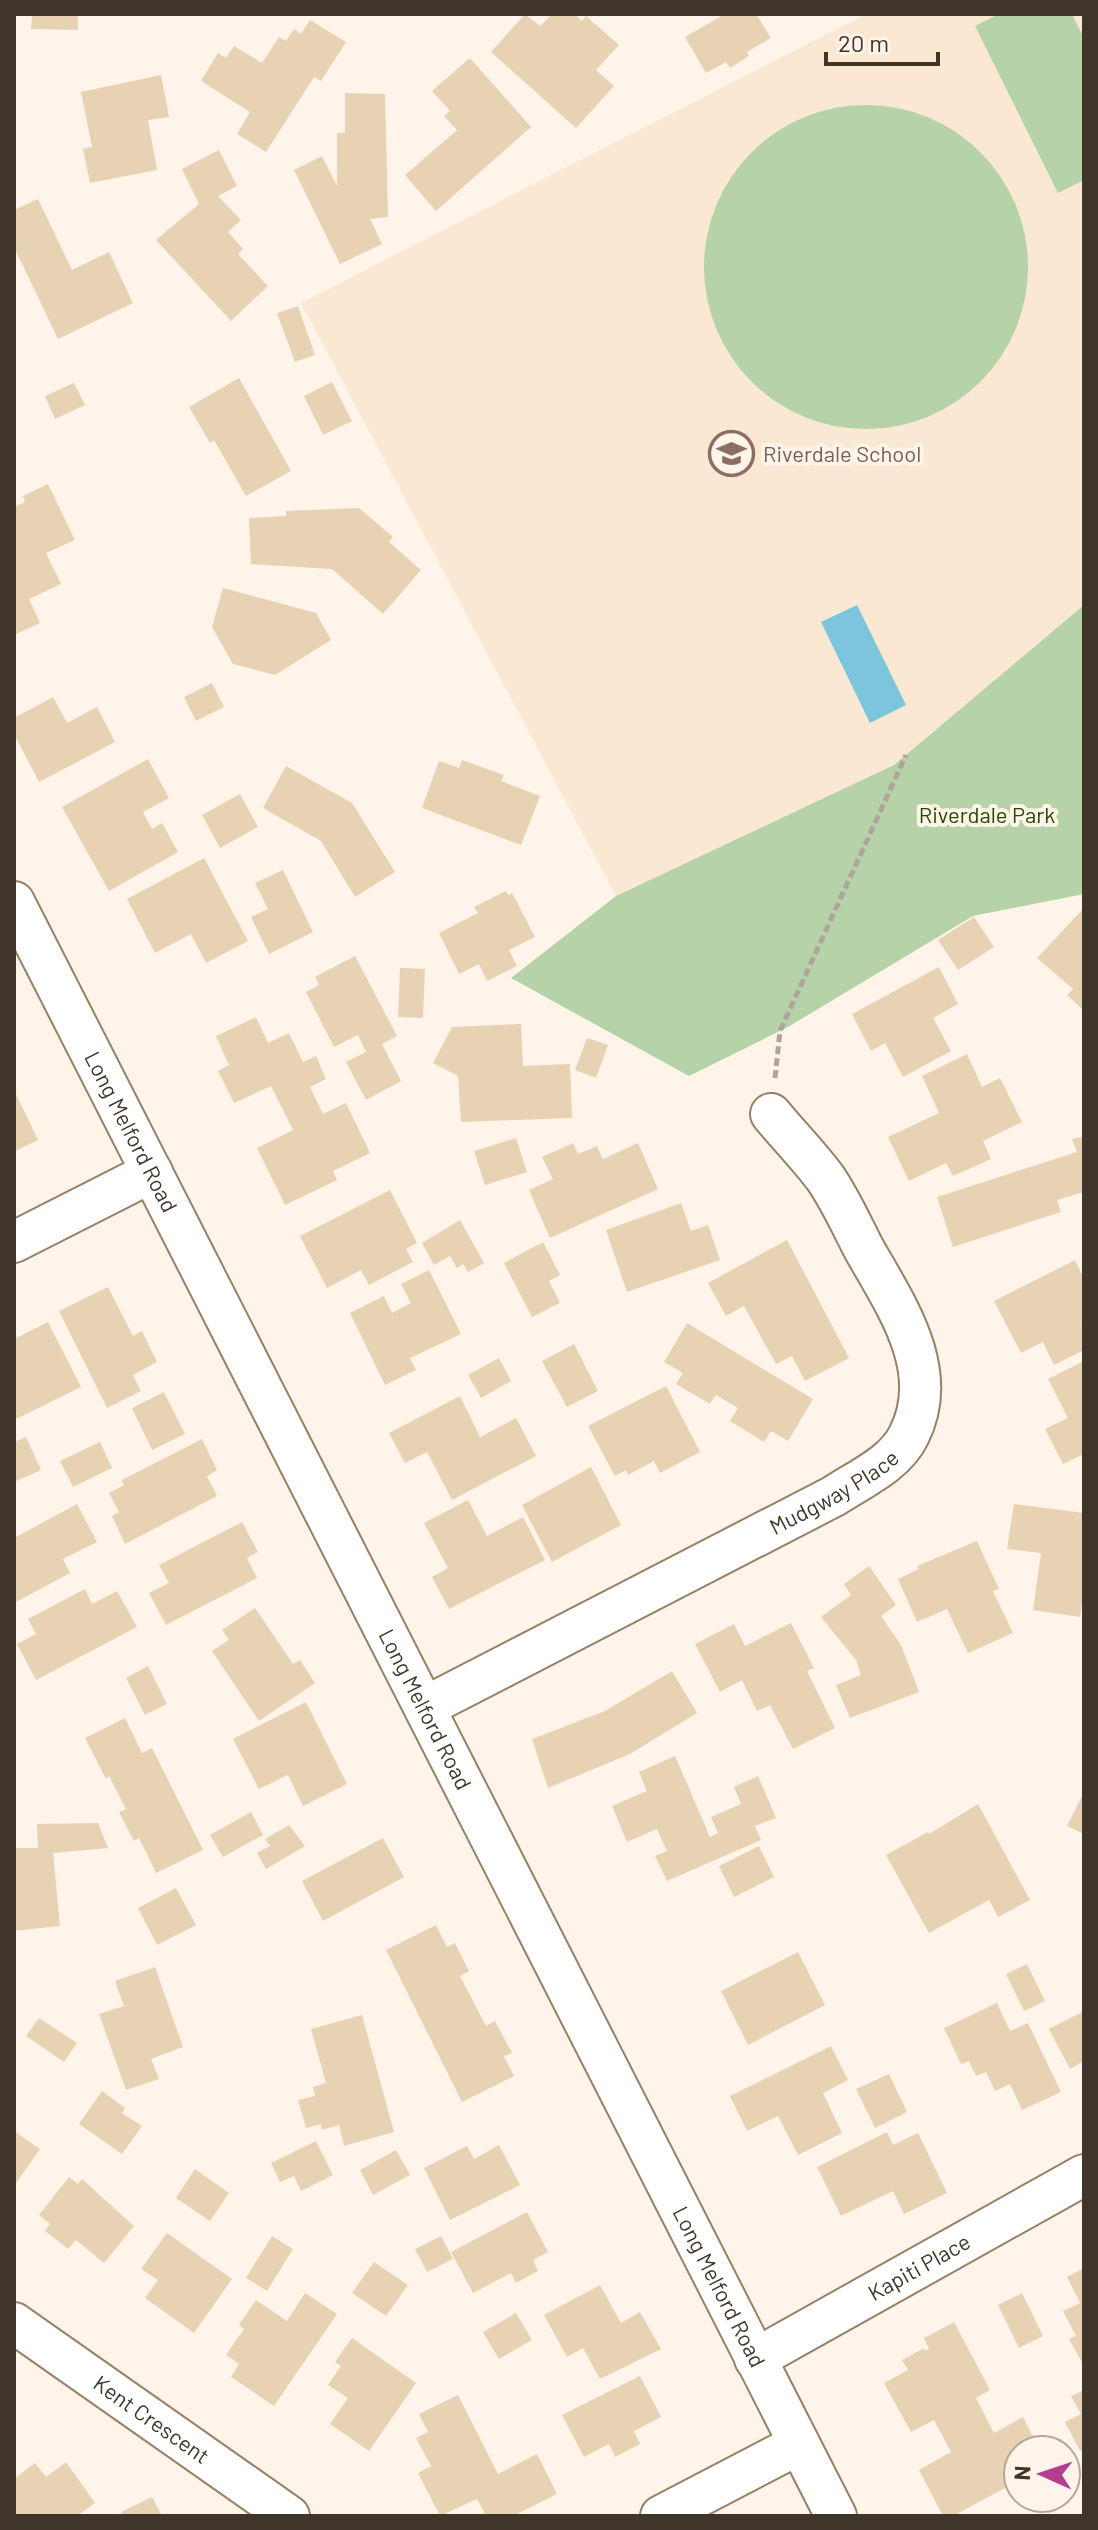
<svg xmlns="http://www.w3.org/2000/svg" width="1098" height="2530" font-family="Barlow,sans-serif">
<rect width="100%" height="100%" fill="#fff4e9"/>
<path fill="#fae8d3" d="M 866,14 L 1084,14 L 1084,605 L 894,765 L 616,896 L 301,303 Z"/>
<path fill="#b5d2a8" d="M 999,14 L 1072,14 L 1084,38 L 1084,180 L 1058,193 L 975,26 Z
M704 267a162 162 0 1 1 324 0a162 162 0 1 1-324 0Z
M 1084,605 L 1084,894 L 973,916 L 788,1027 L 689,1076 L 511,978 L 616,896 L 894,765 Z"/>
<path fill="#7dc4dd" d="M 857,605 L 906,705 L 870,723 L 821,622 Z"/>
<path fill="#e7d3b4" d="M 32,14 L 78,14 L 78,30 L 31,29 Z
M 525,14 L 540,26 L 552,14 L 575,14 L 582,21 L 586,16 L 619,45 L 596,70 L 614,86 L 576,128 L 491,52 Z
M 725,14 L 756,14 L 771,38 L 747,52 L 749,56 L 730,68 L 726,62 L 706,73 L 685,37 Z
M 310,20 L 346,42 L 321,81 L 314,77 L 266,152 L 237,134 L 250,112 L 201,81 L 218,53 L 226,58 L 234,46 L 262,63 L 279,37 L 286,41 L 294,29 L 301,34 Z
M 470,58 L 531,127 L 436,211 L 405,175 L 457,130 L 444,116 L 450,111 L 432,91 Z
M 161,75 L 169,117 L 148,120 L 157,170 L 90,183 L 83,149 L 92,147 L 81,92 Z
M 345,93 L 385,94 L 388,217 L 370,219 L 382,244 L 340,264 L 294,170 L 322,156 L 337,186 L 337,133 L 345,133 Z
M 219,150 L 237,186 L 218,196 L 241,220 L 228,232 L 243,249 L 238,254 L 268,286 L 231,321 L 156,240 L 199,204 L 182,169 Z
M 38,199 L 72,270 L 109,252 L 133,303 L 58,339 L 14,247 L 14,210 Z
M 298,306 L 315,355 L 295,362 L 277,313 Z
M 239,378 L 291,471 L 246,496 L 214,440 L 210,443 L 189,407 Z
M 332,382 L 352,421 L 323,435 L 304,396 Z
M 74,383 L 85,405 L 55,419 L 45,396 Z
M 48,484 L 75,540 L 46,553 L 61,584 L 29,599 L 40,623 L 14,635 L 14,507 L 25,502 L 23,496 Z
M 359,508 L 393,537 L 389,542 L 421,570 L 383,614 L 332,569 L 251,564 L 249,518 L 286,516 L 286,511 Z
M 223,588 L 316,613 L 331,640 L 275,675 L 233,664 L 212,627 Z
M 212,683 L 224,707 L 196,721 L 184,697 Z
M 53,697 L 67,723 L 97,707 L 115,742 L 39,782 L 14,734 L 14,718 Z
M 148,759 L 169,798 L 143,812 L 152,829 L 162,823 L 178,852 L 109,891 L 62,807 Z
M 462,760 L 504,775 L 501,781 L 540,796 L 521,845 L 422,808 L 439,761 L 459,768 Z
M 286,766 L 352,803 L 395,872 L 355,897 L 321,841 L 263,808 Z
M 240,794 L 258,827 L 220,848 L 202,815 Z
M 204,858 L 248,941 L 206,963 L 191,934 L 155,953 L 127,899 Z
M 283,870 L 313,932 L 269,954 L 251,917 L 268,909 L 255,883 Z
M 506,891 L 508,895 L 512,893 L 535,937 L 509,950 L 517,966 L 487,981 L 479,964 L 459,974 L 439,933 L 478,913 L 474,907 Z
M 1082,910 L 1084,912 L 1084,1007 L 1082,1009 L 1067,995 L 1073,989 L 1037,958 Z
M 974,917 L 994,947 L 958,970 L 938,940 Z
M 355,956 L 397,1036 L 382,1044 L 401,1081 L 366,1100 L 346,1062 L 366,1052 L 358,1035 L 334,1047 L 306,992 L 319,985 L 315,977 Z
M 939,967 L 958,1004 L 933,1018 L 951,1051 L 903,1077 L 885,1043 L 871,1051 L 852,1014 Z
M 400,968 L 425,969 L 423,1018 L 398,1017 Z
M 256,1017 L 268,1043 L 289,1033 L 303,1062 L 316,1056 L 326,1079 L 310,1087 L 323,1114 L 346,1103 L 370,1153 L 333,1171 L 337,1180 L 285,1205 L 257,1148 L 293,1130 L 271,1086 L 234,1103 L 218,1071 L 229,1065 L 216,1036 Z
M 521,1024 L 523,1066 L 570,1064 L 572,1118 L 461,1122 L 458,1076 L 433,1063 L 452,1027 Z
M 587,1038 L 608,1045 L 596,1078 L 575,1070 Z
M 967,1054 L 982,1087 L 1000,1078 L 1022,1122 L 983,1141 L 991,1159 L 953,1176 L 946,1163 L 909,1181 L 888,1137 L 939,1113 L 922,1076 Z
M 14,1090 L 38,1140 L 14,1152 Z
M 1084,1136 L 1084,1192 L 1057,1200 L 1061,1212 L 953,1247 L 937,1197 L 1077,1152 L 1072,1139 Z
M 516,1138 L 527,1172 L 485,1185 L 474,1151 Z
M 573,1143 L 578,1154 L 597,1146 L 603,1159 L 638,1143 L 658,1189 L 550,1238 L 529,1190 L 553,1179 L 542,1157 Z
M 390,1190 L 417,1243 L 406,1249 L 413,1262 L 369,1285 L 361,1270 L 327,1288 L 300,1236 Z
M 681,1203 L 691,1231 L 708,1225 L 720,1260 L 627,1292 L 606,1230 Z
M 460,1220 L 484,1263 L 468,1272 L 463,1264 L 457,1268 L 450,1256 L 434,1265 L 422,1243 Z
M 787,1240 L 849,1358 L 805,1381 L 792,1356 L 776,1364 L 744,1306 L 726,1316 L 708,1283 Z
M 543,1242 L 560,1275 L 549,1281 L 560,1303 L 532,1317 L 504,1263 Z
M 1075,1260 L 1084,1279 L 1084,1320 L 1081,1321 L 1084,1326 L 1084,1350 L 1054,1365 L 1043,1342 L 1021,1353 L 994,1301 Z
M 429,1270 L 461,1334 L 410,1358 L 416,1370 L 385,1385 L 350,1313 L 384,1296 L 392,1313 L 411,1303 L 401,1284 Z
M 108,1287 L 133,1336 L 142,1331 L 157,1362 L 133,1375 L 141,1391 L 107,1408 L 59,1311 Z
M 48,1322 L 81,1387 L 14,1420 L 14,1339 Z
M 687,1323 L 813,1399 L 788,1441 L 771,1431 L 764,1442 L 730,1421 L 738,1408 L 716,1395 L 710,1404 L 676,1384 L 683,1373 L 664,1362 Z
M 574,1344 L 598,1391 L 567,1407 L 542,1361 Z
M 499,1358 L 511,1381 L 481,1398 L 468,1375 Z
M 1084,1361 L 1084,1454 L 1063,1464 L 1045,1429 L 1068,1418 L 1048,1379 Z
M 666,1386 L 700,1452 L 660,1473 L 654,1461 L 628,1475 L 626,1470 L 615,1476 L 588,1426 Z
M 164,1392 L 185,1434 L 152,1450 L 132,1408 Z
M 460,1396 L 480,1437 L 516,1418 L 536,1456 L 452,1500 L 427,1452 L 405,1463 L 389,1433 Z
M 26,1437 L 41,1470 L 14,1482 L 14,1442 Z
M 202,1439 L 217,1470 L 207,1476 L 217,1496 L 125,1544 L 112,1516 L 119,1512 L 109,1493 L 124,1485 L 122,1480 Z
M 100,1442 L 112,1468 L 73,1487 L 60,1461 Z
M 591,1467 L 621,1525 L 552,1562 L 522,1505 Z
M 468,1500 L 487,1536 L 523,1517 L 545,1560 L 449,1609 L 432,1577 L 448,1568 L 424,1523 Z
M 77,1504 L 97,1542 L 63,1559 L 70,1573 L 14,1603 L 14,1538 Z
M 1014,1504 L 1084,1513 L 1084,1586 L 1080,1617 L 1033,1610 L 1041,1553 L 1007,1549 Z
M 242,1522 L 258,1552 L 247,1558 L 257,1578 L 166,1625 L 149,1593 L 169,1583 L 159,1565 Z
M 977,1541 L 999,1589 L 993,1591 L 1013,1633 L 968,1653 L 947,1609 L 917,1622 L 898,1579 L 919,1569 L 917,1566 Z
M 869,1566 L 896,1605 L 881,1616 L 901,1645 L 919,1692 L 850,1718 L 836,1685 L 861,1675 L 856,1660 L 821,1617 L 851,1595 L 844,1584 Z
M 85,1589 L 92,1604 L 117,1591 L 137,1627 L 36,1680 L 17,1644 L 36,1634 L 28,1619 Z
M 255,1608 L 293,1664 L 300,1660 L 315,1683 L 259,1721 L 212,1651 L 229,1640 L 222,1630 Z
M 791,1623 L 814,1668 L 807,1671 L 835,1728 L 793,1749 L 770,1705 L 757,1711 L 742,1680 L 720,1692 L 695,1644 L 734,1624 L 745,1646 Z
M 148,1666 L 167,1704 L 145,1715 L 126,1678 Z
M 672,1671 L 697,1713 L 630,1754 L 548,1788 L 532,1739 L 605,1711 Z
M 306,1702 L 347,1784 L 303,1806 L 288,1775 L 259,1789 L 233,1739 Z
M 125,1718 L 142,1753 L 152,1748 L 203,1850 L 156,1873 L 139,1838 L 134,1841 L 119,1812 L 126,1809 L 109,1776 L 106,1779 L 85,1738 Z
M 675,1756 L 710,1837 L 718,1833 L 711,1817 L 741,1804 L 734,1787 L 758,1776 L 776,1818 L 755,1826 L 761,1840 L 667,1881 L 655,1856 L 667,1851 L 657,1829 L 627,1842 L 612,1806 L 647,1791 L 639,1772 Z
M 1084,1792 L 1084,1834 L 1067,1826 Z
M 978,1804 L 1030,1900 L 998,1917 L 989,1900 L 929,1933 L 886,1855 L 928,1832 L 929,1834 Z
M 251,1812 L 263,1835 L 223,1857 L 210,1835 Z
M 98,1823 L 108,1848 L 53,1853 L 60,1926 L 14,1931 L 14,1848 L 38,1848 L 37,1824 Z
M 289,1825 L 305,1846 L 266,1869 L 257,1853 L 270,1846 L 265,1839 Z
M 383,1838 L 404,1877 L 323,1921 L 302,1881 Z
M 759,1846 L 774,1877 L 734,1897 L 719,1866 Z
M 176,1888 L 196,1925 L 157,1945 L 138,1908 Z
M 436,1925 L 447,1947 L 455,1943 L 469,1971 L 460,1976 L 486,2026 L 495,2021 L 512,2053 L 504,2056 L 514,2076 L 462,2102 L 386,1950 Z
M 798,1952 L 825,2005 L 748,2045 L 721,1991 Z
M 1027,1964 L 1045,2001 L 1024,2011 L 1006,1974 Z
M 155,1967 L 183,2047 L 151,2059 L 159,2079 L 126,2090 L 99,2014 L 124,2006 L 115,1981 Z
M 997,2003 L 1010,2031 L 1028,2023 L 1061,2092 L 1022,2110 L 1010,2084 L 995,2091 L 986,2072 L 976,2076 L 969,2061 L 961,2064 L 944,2028 Z
M 1084,2011 L 1084,2061 L 1070,2069 L 1049,2029 Z
M 362,2015 L 394,2132 L 344,2146 L 339,2125 L 322,2130 L 321,2124 L 306,2128 L 298,2100 L 315,2096 L 313,2087 L 326,2083 L 311,2029 Z
M 39,2018 L 77,2043 L 64,2062 L 26,2036 Z
M 831,2046 L 848,2080 L 823,2093 L 842,2133 L 798,2155 L 778,2116 L 747,2131 L 730,2096 Z
M 889,2074 L 907,2112 L 875,2128 L 856,2089 Z
M 102,2091 L 125,2108 L 122,2113 L 142,2126 L 122,2154 L 79,2124 Z
M 14,2131 L 40,2149 L 14,2186 Z
M 887,2132 L 893,2145 L 918,2133 L 947,2193 L 904,2214 L 893,2191 L 841,2216 L 817,2167 Z
M 316,2141 L 333,2175 L 301,2191 L 294,2176 L 280,2182 L 271,2163 Z
M 499,2145 L 520,2185 L 450,2220 L 424,2168 L 467,2146 L 474,2159 Z
M 396,2150 L 410,2175 L 373,2195 L 360,2170 Z
M 195,2169 L 229,2193 L 210,2221 L 176,2198 Z
M 69,2177 L 78,2184 L 82,2179 L 134,2226 L 104,2263 L 76,2240 L 68,2249 L 45,2231 L 50,2224 L 39,2215 Z
M 527,2212 L 548,2252 L 533,2260 L 538,2271 L 516,2283 L 511,2273 L 473,2293 L 451,2252 Z
M 167,2233 L 232,2279 L 194,2333 L 145,2298 L 158,2280 L 141,2269 Z
M 272,2236 L 293,2249 L 267,2291 L 246,2278 Z
M 441,2236 L 453,2259 L 427,2272 L 415,2249 Z
M 374,2262 L 408,2285 L 386,2316 L 352,2293 Z
M 1084,2268 L 1084,2366 L 1069,2339 L 1076,2336 L 1063,2311 L 1080,2303 L 1067,2277 Z
M 600,2285 L 621,2323 L 640,2312 L 661,2349 L 600,2379 L 583,2348 L 567,2357 L 544,2315 Z
M 305,2293 L 337,2314 L 274,2406 L 231,2377 L 239,2364 L 226,2355 L 244,2329 L 239,2325 L 256,2300 L 287,2321 Z
M 1022,2293 L 1043,2336 L 1019,2348 L 998,2305 Z
M 516,2313 L 532,2340 L 499,2359 L 483,2332 Z
M 954,2322 L 990,2390 L 976,2398 L 994,2433 L 1023,2417 L 1040,2450 L 1018,2450 L 1018,2481 L 953,2516 L 943,2516 L 919,2470 L 951,2452 L 934,2420 L 911,2432 L 884,2383 L 908,2370 L 902,2360 L 924,2348 L 925,2351 L 929,2349 L 924,2338 Z
M 352,2338 L 416,2383 L 369,2451 L 330,2424 L 348,2398 L 328,2385 L 341,2366 L 335,2362 Z
M 640,2376 L 661,2417 L 634,2431 L 640,2444 L 615,2457 L 609,2444 L 584,2457 L 562,2415 Z
M 1084,2390 L 1084,2450 L 1080,2451 L 1065,2422 L 1081,2414 L 1071,2396 Z
M 458,2395 L 498,2474 L 537,2454 L 557,2494 L 513,2516 L 486,2516 L 477,2499 L 440,2516 L 418,2473 L 431,2466 L 416,2438 L 428,2432 L 419,2414 Z
M 66,2462 L 95,2503 L 77,2516 L 14,2516 L 14,2479 L 35,2463 L 46,2477 Z
M 152,2497 L 162,2516 L 123,2516 L 121,2512 Z"/>
<g fill="none" stroke-linecap="round" stroke-linejoin="round">
<defs>
<g id="minor">
<path id="s1" d="M 14,902 L 836,2516"/>
<path d="M 14,1242 L 152,1172"/>
<path id="s2" d="M 425,1707 L 834,1496 C 860,1479 895,1464 909,1435 C 942,1370 895,1304 864,1249 C 852,1226 841,1201 826,1179 C 810,1157 789,1136 771,1114"/>
<path id="s3" d="M 14,2323 L 289,2516"/>
<path id="s4" d="M 755,2359 L 1084,2175"/>
<path d="M 661,2516 L 799,2444"/>
</g>
</defs>
<use href="#minor" stroke="#978065" stroke-width="44"/>
<path stroke="#afa59a" stroke-width="5" stroke-dasharray="8 4" stroke-linecap="butt" d="M 775,1078 L 780,1031 L 906,755"/>
<use href="#minor" stroke="#fff" stroke-width="40"/>
</g>
<defs>
<symbol id="school-ring" viewBox="-11 -11 22 22"><circle r="9.5" fill="#fff4e9" stroke="#8d6e63" stroke-width="1.5"/><path d="M0-5L7-2L0 1L-7-2ZM-4 1L0 2.5L4 1V4Q0 6-4 4Z" fill="#8d6e63"/></symbol>
</defs>
<g fill-rule="evenodd">
<use href="#school-ring" x="706" y="428" width="51" height="51"/>
</g>
<g text-anchor="middle" stroke-width="8" stroke-linejoin="round" paint-order="stroke">
<g font-size="22" fill="#785e54" stroke="#fff4e9" text-anchor="start">
<text x="763" y="462">Riverdale School</text>
</g>
<g font-size="22" fill="#214b00" stroke="#fff4e9">
<text x="987" y="823">Riverdale Park</text>
</g>
<g font-size="22" fill="#3f352a" stroke="#fff4e9">
<text dy="8" stroke="none"><textPath href="#s1" startOffset="258">Long Melford Road</textPath></text>
<text dy="8" stroke="none"><textPath href="#s2" startOffset="462">Mudgway Place</textPath></text>
<text dy="8" stroke="none"><textPath href="#s1" startOffset="906">Long Melford Road</textPath></text>
<text dy="8" stroke="none"><textPath href="#s4" startOffset="188">Kapiti Place</textPath></text>
<text dy="8" stroke="none"><textPath href="#s1" startOffset="1554">Long Melford Road</textPath></text>
<text dy="8" stroke="none"><textPath href="#s3" startOffset="168">Kent Crescent</textPath></text>
</g>
</g>
<rect width="1098" height="2530" fill="none" stroke="#3f352a" stroke-width="32"/>
<g transform="translate(1042 2474) rotate(273)"><circle r="38" fill="#fff4e9" stroke="#b2a89d" stroke-width="2"/>
<path d="M0-6L14 30L0 20L-14 30Z" fill="#b63c90"/>
<text y="-12" font-size="22" font-weight="bold" text-anchor="middle" fill="#3f352a">N</text>
</g>
<path d="M826 52v12h112v-12" fill="none" stroke="#3f352a" stroke-width="4"/>
<text x="838" y="52" font-size="24" fill="#3f352a" stroke="#fff4e9" stroke-width="6" paint-order="stroke">20 m</text>
</svg>
